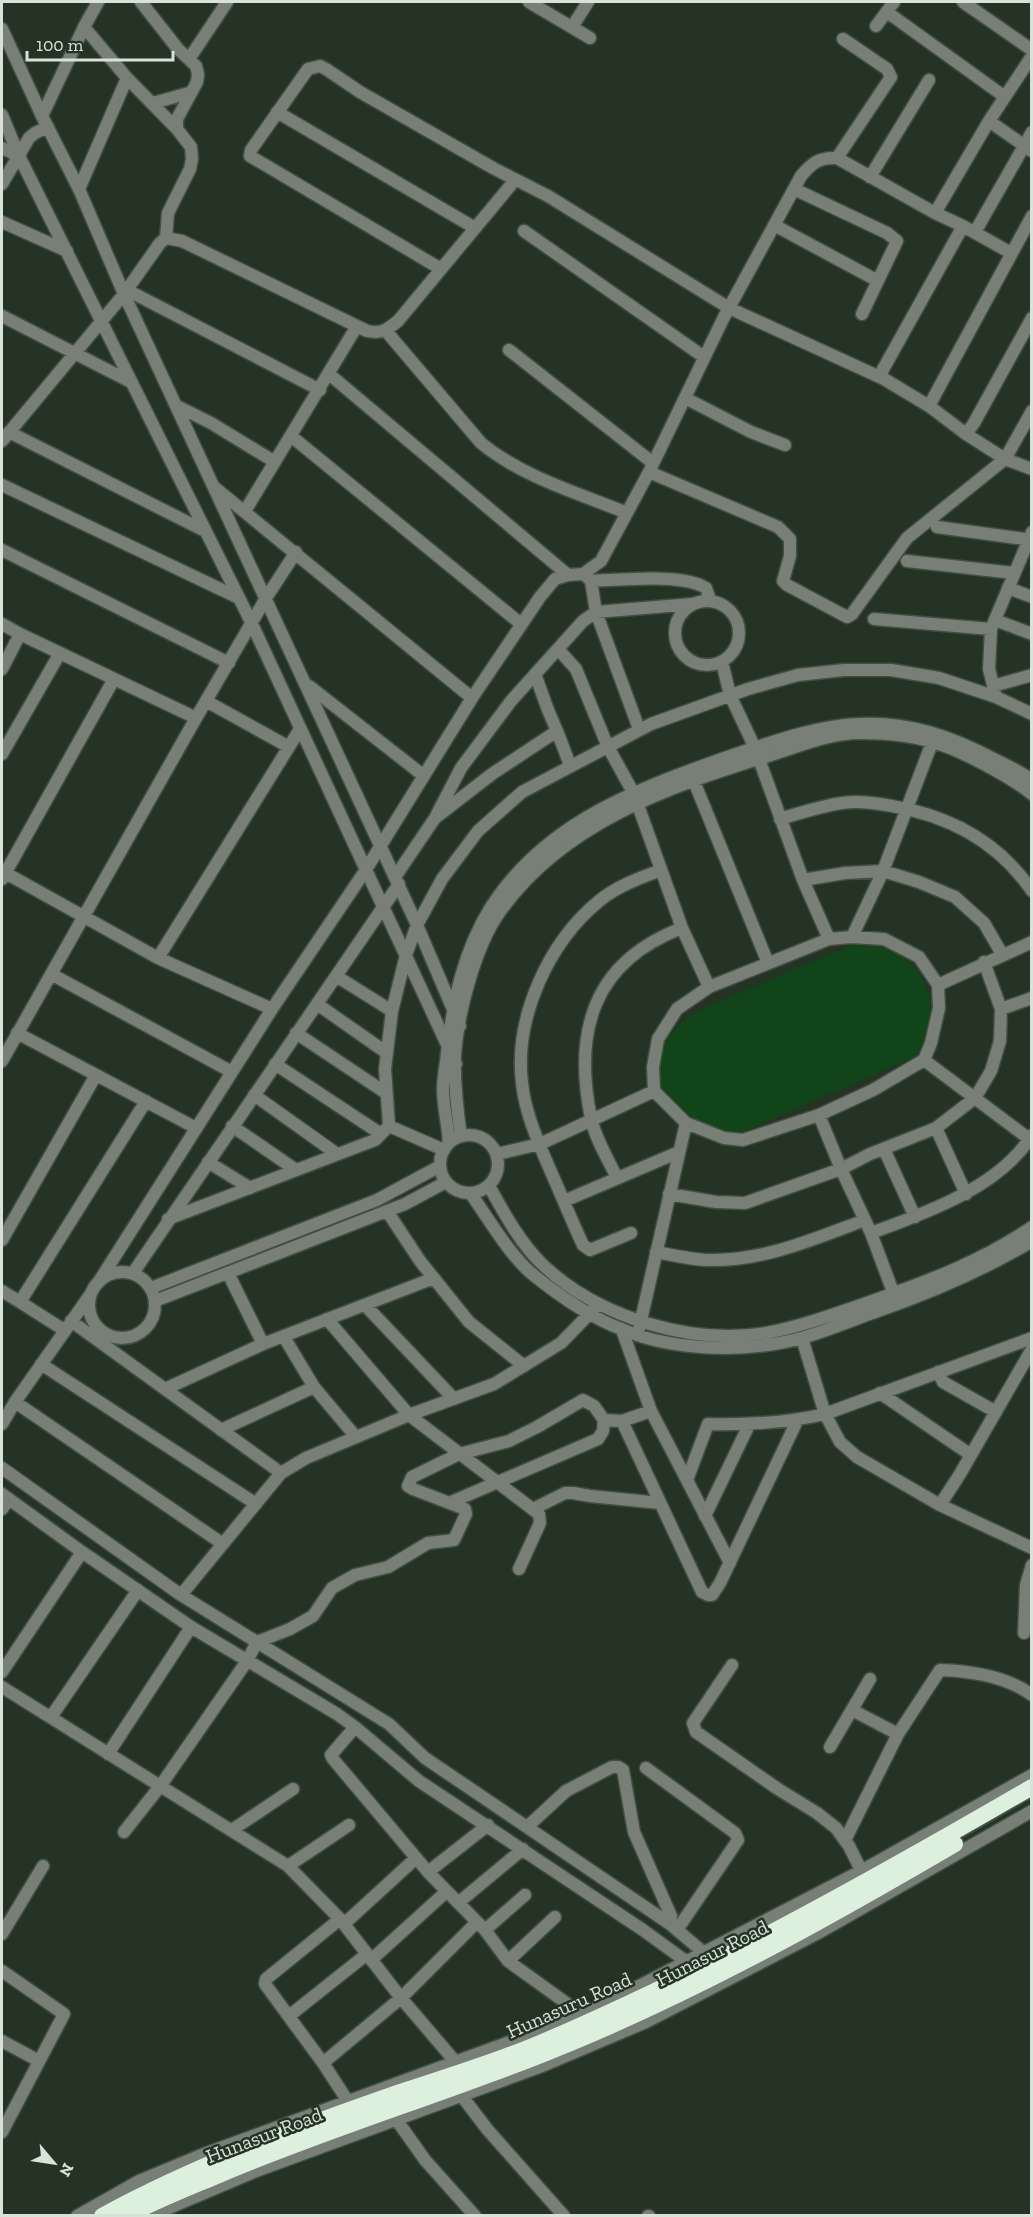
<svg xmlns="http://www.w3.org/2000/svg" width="1033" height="2217" font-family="'Zilla Slab',serif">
<rect width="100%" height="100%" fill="#243324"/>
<path fill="#114419" d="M 854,944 C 918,941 953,1005 915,1057 L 736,1135 L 708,1134 L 665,1099 L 662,1090 L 659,1071 L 665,1044 L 675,1028 L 697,1011 Z"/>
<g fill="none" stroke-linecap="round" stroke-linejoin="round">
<defs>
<path id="minor" d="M 141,2 L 178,49 L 196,66 L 198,74 L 197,82 L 177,119 L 177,129 L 191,147 L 192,159 L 190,169 L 168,213 L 166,238
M 529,2 L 590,38
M 963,2 L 1032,50
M 887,12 L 1005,97
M 876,26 L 894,2
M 84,27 L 127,78
M 572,27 L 588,2
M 2,29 L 42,116 L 79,189 L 124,294 L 417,925 L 460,1026
M 189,59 L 227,2
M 153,103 L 189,93
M 277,112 L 475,228
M 2,115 L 19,156 L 252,624 L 456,1064
M 42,116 L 84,27 L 98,2
M 989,121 L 1032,151
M 2,148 L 19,156
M 837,158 L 891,77 L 887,69 L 843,39
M 870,177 L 929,80
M 2,184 L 29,138 L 35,133 L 48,127
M 79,189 L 127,78 L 177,129
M 794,189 L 887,233 L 897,241 L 862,314
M 935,213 L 963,226 L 1011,253
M 2,222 L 67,251
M 774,225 L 878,281
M 963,226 L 881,373 L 884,379 L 929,406 L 966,434 L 974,423 L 1032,318
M 524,231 L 704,357
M 975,232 L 1032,132
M 441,269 L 250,156 L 251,150 L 308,69 L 320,66 L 326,69 L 360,92 L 493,168 L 548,196 L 729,308 L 884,379
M 127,290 L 320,390
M 2,316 L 131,382
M 386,331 L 481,443 C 522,477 578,493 627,513
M 509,350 L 653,463
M 329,374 L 568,575
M 685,398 L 751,432 L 785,445
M 177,406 L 211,423 L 275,462
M 929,406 L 1032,216
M 9,432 L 205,531
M 966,434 L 1005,459 L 1032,411
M 291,436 L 521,624
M 2,441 L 124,294 L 160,243 L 166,238 L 182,241 L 367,331 C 381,334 387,330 398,321 L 515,180
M 649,472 L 778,527 L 790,539 L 790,556 L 783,581 L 787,585 L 847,617 L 852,614 L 907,538 L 1005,459 L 1032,469
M 2,485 L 239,598
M 214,487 L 472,698 L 540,597 L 555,579 L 568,575 L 583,574 L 601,561 L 649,472 L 724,317 L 801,176 C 812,163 819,157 837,158 L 935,213 L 989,121 L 1032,56
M 245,511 L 357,326
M 937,527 L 1032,540
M 2,550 L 229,663
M 907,561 L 1014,573
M 586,576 L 591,581 C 620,580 683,573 706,588 L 710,600
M 591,581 L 596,612 L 639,729
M 1008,588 L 1032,597
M675 633a32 32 0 1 1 64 0a32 32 0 1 1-64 0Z
M 874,619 L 991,629
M 995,620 L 1032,634
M 2,624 L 20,634
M 558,649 L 576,669 L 608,747 L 634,794 L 682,928 L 709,987 L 677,1009 L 658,1039 L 653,1067 L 654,1091 L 686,1123 L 724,1138 L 743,1140 L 819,1115 L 873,1090 L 924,1060 L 931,1043 L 939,1008 L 938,985 L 919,957 L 884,939 L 852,937 L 829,939 L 709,987
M 722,662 L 730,695 L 755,748 L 803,880 L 829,939
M 2,669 L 20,634 L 196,718
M 309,686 L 424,776
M 993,686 L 1032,675
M 996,697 L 989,669 L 991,629 L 1032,532
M 206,701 L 289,747
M 557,731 L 570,765
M 2,754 L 60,653
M 691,774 L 768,963
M 435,818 L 461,768 L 511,701 L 583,621 L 596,612 L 692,604
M 780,819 C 800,813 821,806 842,803 C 858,800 876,803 892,806 C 950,816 998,841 1032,891
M 2,871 L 158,958 L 272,1009 L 365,871 L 472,698
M 395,877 L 435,818 L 492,774 L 557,731 L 548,710 L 535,674
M 2,879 L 114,679
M 803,880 L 845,873 L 883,871 L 919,882 L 955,897 L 984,923 L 1002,954
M 852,937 L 883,871 L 935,735
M 158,958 L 300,729
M 51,974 L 232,1072
M 336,976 L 392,1011
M 938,985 L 1032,942
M 317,1004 L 387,1053
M 1001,1009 L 1032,998
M 17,1033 L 196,1128
M 296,1033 L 386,1093
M 924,1060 L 1032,1141
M 2,1061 L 196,718 L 266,598 L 296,552
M 275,1064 L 381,1134
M 254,1095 L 337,1154
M 819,1115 L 841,1169 L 871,1233 L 896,1300
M 232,1126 L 296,1170
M 936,1128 L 966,1194
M440 1164a29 29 0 1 1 58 0a29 29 0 1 1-58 0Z
M 461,1136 C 457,1109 454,1082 455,1055 C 458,1013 475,947 499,913 C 562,823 668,787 768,756 C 797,747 829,733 860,733 C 882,733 910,735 932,742 C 959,749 1009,776 1032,794
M 449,1143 C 448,1125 443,1107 443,1089 C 443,1077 446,1065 447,1053 C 453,1001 463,952 491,907 C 547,820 642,787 736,754 C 775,741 817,726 858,724 C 909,721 952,737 996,760 C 1008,766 1021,772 1032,780
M 884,1149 L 915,1217
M 444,1150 L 389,1126 L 385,1069 L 392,1011 L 406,955 L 417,925 L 442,879 L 478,831 L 522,792 L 651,724 L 748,689 L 798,675 L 844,670 L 891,670 L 939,678 L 996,697 L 1032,714
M 497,1154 L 540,1144 L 654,1091
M 208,1162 L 250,1188
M 617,1178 C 608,1159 595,1138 591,1118 C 573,1031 593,962 682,928
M 489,1186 C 504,1213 520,1243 543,1265 C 599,1318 695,1347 771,1332 C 806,1325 841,1312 875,1300 C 931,1280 982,1261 1032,1227
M 471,1194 C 488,1218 509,1254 531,1273 C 558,1295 591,1318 624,1330 C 669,1349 732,1352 780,1343 C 813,1337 844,1323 875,1312 C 930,1293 982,1271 1032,1241
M 669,1194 L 716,1202 L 745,1203 L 841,1169 L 870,1154 L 936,1128 L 975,1098 L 991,1071 L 1000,1041 L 1001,1009 L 984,962
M 564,1201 L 679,1152
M 387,1211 L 420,1261 L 469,1322 L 524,1366
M 168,1219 L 375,1140 L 389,1126
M 631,1233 L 590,1250 L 583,1245 C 571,1219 560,1192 548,1165 C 537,1139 525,1112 522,1083 C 514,1017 549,942 599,901 C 617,886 640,878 661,870
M 871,1233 C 926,1213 1000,1187 1032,1135
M 2,1240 L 96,1075
M 656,1252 C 672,1255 689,1259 706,1260 C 762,1262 814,1239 865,1220
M89 1305a33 33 0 1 1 66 0a33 33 0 1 1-66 0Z
M 133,1273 L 399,884
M 228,1273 L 263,1344
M 98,1283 L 272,1009
M 151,1288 L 377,1200 L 440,1166
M 2,1291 L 20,1302
M 155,1301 L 405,1204 L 446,1182
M 365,1305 L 454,1399
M 327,1319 L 409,1415 L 539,1514 L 540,1523 L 519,1569
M 71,1321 L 281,1473
M 639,1329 L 686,1123
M 64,1330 L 20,1302 L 146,1101
M 622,1330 L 651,1411 L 730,1563
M 284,1337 L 314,1387 L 356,1437
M 802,1338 L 825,1414 L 840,1442 L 857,1457 L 940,1505 L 1032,1548
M 41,1364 L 256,1504
M 938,1372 L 943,1382 L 996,1412
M 165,1389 L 263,1344 L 434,1278
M 880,1393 L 971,1455
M 15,1402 L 223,1544
M 622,1421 L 702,1592 L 708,1595 L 712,1595 L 720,1583 L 797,1421
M 2,1424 L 15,1402 L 90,1295
M 221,1430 L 314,1387
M 2,1468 L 181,1595 L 389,1724 L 425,1758 L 670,1924 L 710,1958
M 687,1480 L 708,1424 C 748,1425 786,1423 825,1414 L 1032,1338
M 2,1494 L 82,1552 L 191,1627 L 337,1714 L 355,1727 L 419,1781 L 643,1930 L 691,1965
M 449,1503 L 598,1439 L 603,1431 L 604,1420
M 940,1505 L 960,1474 L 1032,1349
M 2,1509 L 9,1499
M 533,1509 L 565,1493 L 573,1493 L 590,1496 L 660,1503
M 705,1516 L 749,1425
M 181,1595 L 281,1473 L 306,1458 L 409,1415 L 494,1384 L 561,1343 L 594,1309
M 1024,1633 L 1026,1585 L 1032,1565
M 732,1665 L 693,1723 L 696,1732 L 778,1789 L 817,1813 L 836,1828 L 849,1846 L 865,1878
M 2,1672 L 82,1552
M 2,1687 L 288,1866 L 340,1919 L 401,1998 L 459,2066
M 852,1710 L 898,1734
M 51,1717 L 138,1590
M 355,1727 L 331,1755 L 333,1759 L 428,1872
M 830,1747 L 870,1679
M 108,1754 L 191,1627
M 646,1768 L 735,1833 L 738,1840 L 677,1930
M 488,1825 L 428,1872 L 485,1930 L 508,1961 L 583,2015 L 585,2019
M 527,1827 L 566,1791 L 612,1767 L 618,1767 L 623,1770 L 634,1832 L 671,1916 L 670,1924
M 232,1830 L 293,1789
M 124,1832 L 161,1785 L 247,1661 L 257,1642 L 290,1629 L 313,1616 L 332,1588 L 355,1575 L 388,1567 L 428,1543 L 454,1540 L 466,1514 L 465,1509 L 413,1489 L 408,1486 L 412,1477 L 459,1454 L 509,1441 L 537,1427 L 583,1400 L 594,1406 L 604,1420 L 622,1421 L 651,1411
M 845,1840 L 898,1734 L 940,1670 C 972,1671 1006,1676 1032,1695
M 288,1866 L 349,1825
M 458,1903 L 523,1849
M 344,1924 L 415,1859
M 485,1930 L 525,1895
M 2,1934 L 43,1866
M 371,1960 L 446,1892
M 508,1961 L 555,1917
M 2,1971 L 64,2014 L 2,2132
M 289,2016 L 367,1954
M 2,2041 L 39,2061
M 323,2063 L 265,1984 L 266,1979 L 271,1975 L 340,1919
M 458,2091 L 487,2129 L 564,2216
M 351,2106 L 323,2063 L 401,1998 L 477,1922
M 391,2112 L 425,2160 L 475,2216
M 77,2216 L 139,2181 L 204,2154 L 583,2015 L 861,1871 L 1032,1775
M 150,2216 L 256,2171 L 542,2066 L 646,2022 L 820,1932 L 1032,1811
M 648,2216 L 649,2216"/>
<path id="highway" d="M 102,2216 C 195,2165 297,2128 397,2093 C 443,2078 489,2064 533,2046 C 706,1973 870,1881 1032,1787
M 127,2216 C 157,2200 188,2188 219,2175 C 323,2131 431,2098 536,2057 C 682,2000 820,1923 955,1844"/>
</defs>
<use href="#minor" stroke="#414f41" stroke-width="15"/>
<use href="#highway" stroke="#414f41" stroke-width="20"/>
<use href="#minor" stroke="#777f77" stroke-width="12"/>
<use href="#highway" stroke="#ddf0de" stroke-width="16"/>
</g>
<g text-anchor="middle" stroke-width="5" stroke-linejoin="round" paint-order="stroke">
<g font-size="20" fill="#d8e2d9" stroke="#243324">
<text transform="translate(712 1953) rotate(-27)" y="7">Hunasur Road</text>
<text transform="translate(569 2005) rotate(-24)" y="7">Hunasuru Road</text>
<text transform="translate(264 2135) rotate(-21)" y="7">Hunasur Road</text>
</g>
</g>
<rect width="1033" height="2217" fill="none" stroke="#d8e2d9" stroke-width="6"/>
<g transform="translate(54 2163) rotate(119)" stroke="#243324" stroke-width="4.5" paint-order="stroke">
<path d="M0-4.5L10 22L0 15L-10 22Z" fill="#d8e2d9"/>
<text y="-9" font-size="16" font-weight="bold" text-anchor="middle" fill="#d8e2d9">N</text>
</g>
<path d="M27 51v9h146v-9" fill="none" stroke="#d8e2d9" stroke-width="3"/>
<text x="36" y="51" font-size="18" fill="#d8e2d9" stroke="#243324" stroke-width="4.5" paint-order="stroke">100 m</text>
</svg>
